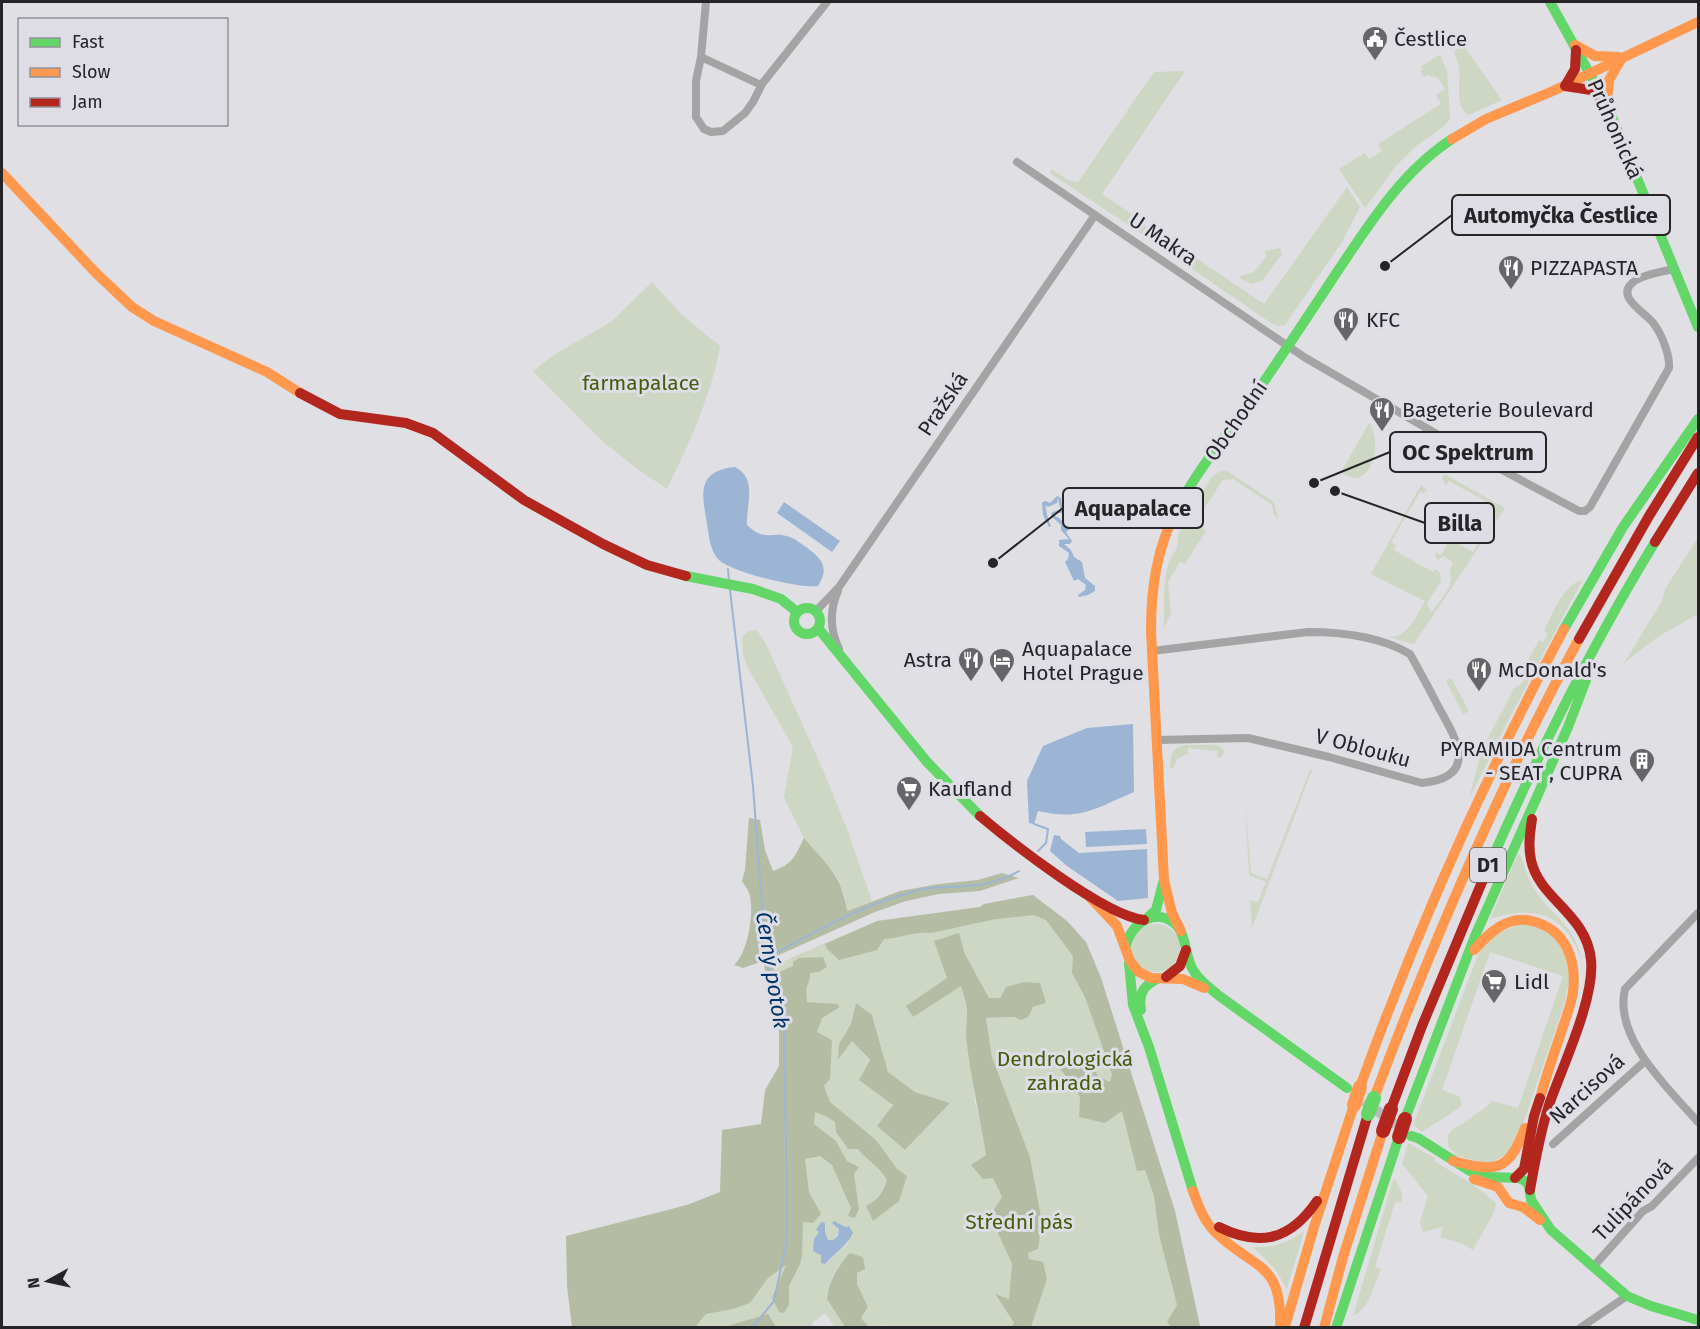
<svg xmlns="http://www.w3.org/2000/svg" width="1700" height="1329" font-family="'Fira Sans',sans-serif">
<rect width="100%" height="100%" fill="#dfdfe4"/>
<path fill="#ced7c3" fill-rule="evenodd" d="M 1463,45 L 1502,100 L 1469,115 C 1454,106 1461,86 1459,70 C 1459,64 1456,58 1454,52 Z
M 1440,55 L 1447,70 L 1450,119 L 1444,126 L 1416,146 L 1395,167 L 1365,208 L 1339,169 L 1365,153 L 1369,159 L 1382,151 L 1378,144 L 1441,104 L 1436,95 L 1445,89 L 1438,78 L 1427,75 L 1424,77 L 1420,71 L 1423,68 L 1420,67 Z
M 1185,71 L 1102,194 L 1143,222 L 1146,227 L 1142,234 L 1050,173 L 1051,169 L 1070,181 L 1078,182 L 1154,72 Z
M 1347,187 L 1360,207 L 1342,242 L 1285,325 L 1278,326 L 1271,323 L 1182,262 L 1185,256 L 1193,256 L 1264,304 Z
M 1157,234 L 1163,235 L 1175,244 L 1176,250 L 1171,255 L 1151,242 L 1152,236 Z
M 1280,248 L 1282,254 L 1262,281 L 1251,284 L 1240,278 L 1240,276 L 1254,272 L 1266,257 L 1265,251 Z
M 652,282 L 682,315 L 720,346 C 711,397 689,443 667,489 L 639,470 L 603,442 L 533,371 L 555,354 L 611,322 Z
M 1369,423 C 1384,442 1370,496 1341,472 Z
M 1221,471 L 1227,471 L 1274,502 L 1278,518 L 1274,515 L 1272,505 L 1233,479 L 1223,480 L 1199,516 L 1201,527 L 1206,531 L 1185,564 L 1180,562 L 1168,582 L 1171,613 L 1164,628 C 1164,608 1163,585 1168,565 C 1172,554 1180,548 1178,535 L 1212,476 Z
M 1444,474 L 1505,508 L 1414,644 L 1388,637 C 1408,638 1416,616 1425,601 L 1371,574 L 1421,485 L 1427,490 L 1424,493 L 1420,492 L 1391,542 L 1396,545 L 1394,550 L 1433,572 L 1435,569 L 1440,573 L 1441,581 L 1427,603 L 1431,613 C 1437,605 1446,594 1450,585 C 1453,575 1447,574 1453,562 L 1443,556 L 1439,560 L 1435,556 L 1436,552 L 1441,555 L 1450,539 L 1446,534 L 1453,534 L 1452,540 L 1473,552 L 1480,538 L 1484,538 L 1496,515 L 1494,513 L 1496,507 L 1449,481 L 1446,485 L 1442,479 Z
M 1698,538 L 1698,614 L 1659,636 L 1624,663 L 1662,601 L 1665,589 Z
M 1581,580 L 1582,581 L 1511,715 L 1469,799 L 1481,752 L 1514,688 C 1529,682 1525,671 1529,659 C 1532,652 1536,646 1539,640 L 1543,642 L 1548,634 L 1544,631 C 1553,614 1561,588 1581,580 Z
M 757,630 L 766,644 L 823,770 L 847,829 L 872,901 L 846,911 L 845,896 L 836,875 L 804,838 L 784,797 L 793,747 L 747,666 L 743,654 L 742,638 L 748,631 Z
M 1451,678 L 1469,711 L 1463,714 L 1446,681 Z
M 1185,745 L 1218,745 L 1225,751 L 1221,758 L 1217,757 L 1217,751 L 1188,748 L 1188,754 L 1177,759 L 1173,768 L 1170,769 C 1170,757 1171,747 1185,745 Z
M 1310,770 L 1312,770 L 1252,928 L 1250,900 L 1258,902 L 1266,882 L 1249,875 L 1245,801 L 1251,873 L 1267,879 Z
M 1518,854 L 1521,856 C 1525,867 1528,878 1533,887 C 1551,917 1575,923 1582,961 C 1565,913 1536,905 1490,919 Z
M 1033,895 L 1067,921 L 1086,942 L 1101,978 L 1175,1211 L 1200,1326 L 1031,1327 L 1034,1315 L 1028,1253 L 1042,1222 L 1030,1157 L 992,1057 L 986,1018 L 1014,1017 L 1039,1005 L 1000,998 L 989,998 L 965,954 L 958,933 L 947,978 L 913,1017 L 961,985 L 967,1011 L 966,1034 L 972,1070 L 975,1103 L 981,1121 L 986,1155 L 993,1178 L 1002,1197 L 993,1212 L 997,1231 L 1012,1264 L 1010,1299 L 995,1295 L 1014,1323 L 1011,1328 L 891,1328 L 889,1325 L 869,1327 L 861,1318 L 868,1307 L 857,1284 L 857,1273 L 840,1264 L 832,1278 L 827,1299 L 845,1327 L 835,1327 L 825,1313 L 813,1322 L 811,1327 L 663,1328 L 793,1156 L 772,966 L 877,921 L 980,907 L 984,904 ZM 856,1003 L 872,1015 L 888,1072 L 915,1092 L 950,1103 L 905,1150 C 893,1105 885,1076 852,1040 L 839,1059 L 839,1044 L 851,1024 ZM 840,1223 L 846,1227 L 848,1244 L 825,1264 L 822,1263 L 821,1255 L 814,1239 L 826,1226 L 825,1232 L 828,1241 L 833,1240 L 838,1236 Z
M 1518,924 L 1540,926 L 1561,941 L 1571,974 L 1562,1011 L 1519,1135 L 1511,1152 L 1488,1164 L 1454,1155 L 1455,1153 L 1448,1146 L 1448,1135 L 1454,1128 L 1472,1118 L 1472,1116 L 1484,1109 L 1492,1101 L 1518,1108 L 1563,976 L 1490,952 L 1442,1090 L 1460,1097 L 1462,1106 L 1422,1132 L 1413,1125 L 1480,950 L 1495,935 Z
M1132 948a24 24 0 1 1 48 0a24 24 0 1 1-48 0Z
M 1408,1143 L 1435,1158 L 1434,1161 L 1474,1185 L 1496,1203 L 1493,1214 L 1473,1250 L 1463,1244 L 1440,1237 L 1443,1227 L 1423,1232 L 1420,1222 L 1428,1196 L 1402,1164 Z
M 1395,1179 L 1402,1193 L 1402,1203 L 1395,1202 L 1375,1267 L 1381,1270 C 1372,1286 1371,1308 1353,1316 L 1393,1180 Z
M 1304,1231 L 1287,1289 L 1275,1269 L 1253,1247 C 1273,1248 1288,1243 1304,1231 Z"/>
<path fill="#b4bda4" d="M 749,818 L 760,820 L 765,850 L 773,871 C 793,864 795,856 804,838 C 827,865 842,875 847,911 L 900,891 L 939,884 L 978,880 L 1002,873 L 1019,878 L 980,891 L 939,894 L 906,901 L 875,912 L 770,959 L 775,974 L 793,966 L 793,962 L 799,958 L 823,957 L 827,967 L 819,972 L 810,973 L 810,978 L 806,989 L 807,1002 L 837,1004 L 840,1007 L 822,1018 L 817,1032 L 832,1040 L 830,1079 L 824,1086 L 830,1102 L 876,1140 L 897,1169 L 907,1176 L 899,1201 L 873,1221 L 866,1206 C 878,1200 883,1193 887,1180 C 880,1167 867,1160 858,1149 L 848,1149 L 836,1132 L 835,1122 L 826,1116 L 815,1112 L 814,1124 L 836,1141 L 847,1161 L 859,1167 L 854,1174 L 859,1209 L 855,1218 L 848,1216 L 851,1208 L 832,1165 L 820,1156 L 805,1159 L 809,1192 L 821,1214 L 813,1223 L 803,1222 L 802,1256 L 800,1264 L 789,1286 L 789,1305 L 784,1313 L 779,1312 L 772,1298 L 786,1265 L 768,1278 L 750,1303 L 733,1309 L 706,1314 L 696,1326 L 697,1327 L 572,1327 L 567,1286 L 566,1236 L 687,1205 L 720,1192 L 722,1130 L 761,1124 L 765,1090 L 779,1066 L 779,1032 L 763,961 L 743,968 L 734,965 C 748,953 755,911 749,893 C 748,889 744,885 742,881 L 745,870 Z
M 1033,895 L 1067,921 L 1086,942 L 1101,978 L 1175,1211 L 1200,1326 L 1171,1327 L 1167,1322 L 1177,1305 L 1159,1234 L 1154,1196 L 1145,1170 L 1137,1171 L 1122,1111 L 1105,1123 L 1079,1117 L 1080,1097 L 1071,1082 L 1060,1069 L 1040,1053 L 1052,1053 L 1053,1058 L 1068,1062 L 1077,1067 L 1088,1056 L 1098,1076 L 1110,1082 L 1112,1074 L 1085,997 L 1072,973 L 1073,956 L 1046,920 L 1034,915 L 996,919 L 931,933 C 916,931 900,938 884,939 L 877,950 L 839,960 L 827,949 L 825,944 L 877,921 L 980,907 L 984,904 Z
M 959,933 L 965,954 L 989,998 L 1000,998 L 1006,987 L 1024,982 L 1040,983 L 1046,1003 L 1033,1007 L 1028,1017 L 1021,1020 L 1014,1017 L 986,1018 L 992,1057 L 1030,1157 L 1042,1222 L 1038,1249 L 1028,1253 L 1029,1259 L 1043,1262 L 1047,1279 L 1031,1327 L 1011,1327 L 1014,1323 L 995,1294 L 1009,1299 L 1012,1264 L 997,1231 L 993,1211 L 1002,1197 L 993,1178 L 983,1179 L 971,1165 L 986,1155 C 980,1115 970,1076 966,1036 C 966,1028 967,1020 967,1013 C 967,1004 963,994 961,986 L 913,1017 L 906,1006 L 947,978 L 934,941 Z
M 856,1003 L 872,1015 L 888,1072 L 915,1092 L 950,1103 L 905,1150 L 877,1126 L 893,1105 L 859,1080 L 870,1060 L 852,1041 L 838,1060 L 839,1044 L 851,1024 Z
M 850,1253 L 863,1257 L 865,1269 L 857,1273 L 857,1284 L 868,1307 L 861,1318 L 869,1327 L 845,1327 L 827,1299 C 829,1281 837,1267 850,1253 Z
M 768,1314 L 776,1327 L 724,1327 Z"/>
<path fill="#9cb5d5" d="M 735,467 C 758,479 746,504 747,525 C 766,543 771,530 790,537 C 796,539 801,544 806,547 C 822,559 830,567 818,586 C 801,589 729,572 718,559 C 710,550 709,536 707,524 C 702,494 696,471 735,467 Z
M 1057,496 L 1061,498 L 1062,505 L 1066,509 L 1064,513 L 1055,513 L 1053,515 L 1059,518 L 1064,523 L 1066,521 L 1069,522 L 1070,529 L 1066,532 L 1072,541 L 1070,544 L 1064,544 L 1071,550 L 1074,557 L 1082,562 L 1085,578 L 1095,586 L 1095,591 L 1088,595 L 1079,597 L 1078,595 L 1085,590 L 1086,585 L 1078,579 L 1074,581 L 1065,562 L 1068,559 L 1069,553 L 1059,546 L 1059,540 L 1069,539 L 1061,530 L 1061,525 L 1051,516 L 1052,512 L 1063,509 L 1060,508 L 1058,498 L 1057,503 L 1048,507 L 1045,505 C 1047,512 1047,518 1051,526 L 1049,527 L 1043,515 L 1042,502 L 1046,501 L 1050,503 Z
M 784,502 L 840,541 L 832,552 L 777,513 Z
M 1133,724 L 1134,792 C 1096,808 1081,821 1038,811 L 1034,824 L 1029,823 L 1027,781 L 1043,746 L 1087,728 Z
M 1146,829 L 1147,844 L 1086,847 L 1085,832 Z
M 1054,835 L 1060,836 L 1061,839 L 1079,853 L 1147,849 L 1148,898 L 1118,901 L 1067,866 L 1050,851 Z
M 834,1221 L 846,1227 L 849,1226 L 853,1233 C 846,1247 835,1253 825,1264 L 821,1263 L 821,1255 L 813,1251 L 814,1239 L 819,1232 L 816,1230 L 821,1222 L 825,1223 L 825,1232 L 828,1240 L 833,1240 L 838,1236 L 839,1229 L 832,1223 Z"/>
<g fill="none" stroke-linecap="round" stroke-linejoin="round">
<path stroke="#9cb5d5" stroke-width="2" d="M 728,569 L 729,581
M 730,590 L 753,786 L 766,958 L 784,1031 L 787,1206 L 786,1244 L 774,1301 L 752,1328
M 1034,824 L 1048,829 L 1046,843 L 1038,851
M 766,958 C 809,936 853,909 899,896 C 909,893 920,889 930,888 C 965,885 987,889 1019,871"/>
<path stroke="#bababe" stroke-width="10" stroke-dasharray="10 5" stroke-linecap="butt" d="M 1352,1092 L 1407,1133"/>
<path stroke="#a4a4a5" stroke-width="8" d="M 706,2 L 701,57 L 696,81 L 696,117 L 704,129 L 711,132 L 723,131 L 745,113 L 753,102 L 762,84 L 827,2
M 701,57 L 761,85
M 1017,162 L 1304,357 L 1459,447 L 1579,511 L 1585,511 L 1590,507 L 1669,368 C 1670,355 1662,335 1654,324 C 1647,313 1611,296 1636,280 C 1646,274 1661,272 1673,269
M 838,591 C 829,611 830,630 839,649
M 816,611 L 839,587 L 1095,215
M 1152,651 L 1308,632 C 1342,632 1381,637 1410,654 C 1420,672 1430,690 1439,708 C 1457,740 1479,777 1422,783 L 1329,757 L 1248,738 L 1157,740
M 1698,913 L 1625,989 C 1613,1038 1669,1089 1698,1122
M 1553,1144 L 1644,1062
M 1593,1267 L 1643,1211 L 1652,1206 L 1698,1158
M 1580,1328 L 1627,1296"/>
<path stroke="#63d668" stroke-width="10" d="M 1550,2 L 1607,105 L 1698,327
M 1178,507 C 1202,463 1235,424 1263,383 C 1289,345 1314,307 1339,269 C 1371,221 1403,171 1452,139
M 686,576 L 753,589 L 781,599 L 797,612
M794 621a13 13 0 1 1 26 0a13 13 0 1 1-26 0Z
M 818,628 L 927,762 L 980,816
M 1564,629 L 1623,527 L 1698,419
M 1482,882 C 1532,766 1589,650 1655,542
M 1146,919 L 1156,910 L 1163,883
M 1126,947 C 1130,922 1159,905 1178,927 C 1187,939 1185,955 1192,968 C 1197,979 1209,987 1218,995 L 1347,1088
M 1129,963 L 1133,1005 L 1149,1047 L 1193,1191
M 1141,1010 C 1138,993 1144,985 1159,978
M 1405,1119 L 1475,936 L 1568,727 L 1586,680
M 1411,1136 L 1418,1138 L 1470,1171 L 1491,1177 L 1519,1178 L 1525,1181 L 1529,1186 L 1531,1200 L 1551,1230 L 1627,1296 L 1651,1306 L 1698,1320
M 1336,1328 L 1399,1137"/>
<path stroke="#ff974d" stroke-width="10" d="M 1575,45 L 1595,56 L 1619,57
M 1607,101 L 1609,80 L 1622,58
M 1452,139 L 1486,119 L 1553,91 L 1698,22
M 2,173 L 96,273 L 132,307 L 154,321 L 267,372 L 300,393
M 1178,507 C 1157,547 1151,586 1151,631 L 1164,880 L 1172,913 L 1181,931
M 1088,895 L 1117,926 L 1130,961 L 1139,972 L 1151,978 L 1183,979 L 1204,988
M 1474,950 C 1489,933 1507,915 1532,921 C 1566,929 1577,960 1573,992 C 1571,1007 1564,1022 1560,1036 C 1553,1056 1546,1077 1540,1098
M 1360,1087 C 1417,929 1485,777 1564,629
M 1374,1098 C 1433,941 1499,787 1579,639
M 1453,1161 C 1496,1172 1508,1173 1525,1128
M 1474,1179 L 1498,1187 L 1509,1203 L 1523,1207 L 1540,1220
M 1193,1191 C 1198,1205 1204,1221 1215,1232 C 1254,1270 1283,1261 1280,1328
M 1286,1323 L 1314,1227 L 1354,1105
M 1324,1328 L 1343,1257 L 1383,1131"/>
<path stroke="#b3261e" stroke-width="10" d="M 1565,86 L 1591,90 L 1600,98
M 1565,86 L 1575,69 L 1576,50
M 300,393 L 340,414 L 406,423 L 433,433 L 524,500 L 603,544 L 647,565 L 686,576
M 1655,542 L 1698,473
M 1579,639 L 1649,516 L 1698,437
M 980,816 C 1012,843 1105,916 1144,920
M 1166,977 L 1180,966 L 1186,950
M 1391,1109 L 1422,1026 L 1482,882
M 1515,1178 L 1524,1169 L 1534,1116 L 1540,1098
M 1530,1190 C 1535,1161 1540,1133 1549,1105 C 1562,1067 1595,999 1591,960 C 1587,914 1539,899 1531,860 C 1528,846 1530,833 1532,819
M 1219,1227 C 1261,1248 1291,1239 1317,1201
M 1304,1328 L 1368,1114"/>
<path stroke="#63d668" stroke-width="14" d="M 1368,1114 L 1374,1098"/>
<path stroke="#ff974d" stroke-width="14" d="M 1354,1105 L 1360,1087"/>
<path stroke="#b3261e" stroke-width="14" d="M 1383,1131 L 1391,1109
M 1399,1137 L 1405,1119"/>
</g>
<defs>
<symbol id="civic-pin" viewBox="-11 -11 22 30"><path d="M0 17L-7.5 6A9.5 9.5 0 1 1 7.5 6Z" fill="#666569" stroke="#dedde6"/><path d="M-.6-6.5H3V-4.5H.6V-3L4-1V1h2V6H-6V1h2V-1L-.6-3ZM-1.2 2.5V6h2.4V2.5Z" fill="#fff"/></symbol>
<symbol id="restaurant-pin" viewBox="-11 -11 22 30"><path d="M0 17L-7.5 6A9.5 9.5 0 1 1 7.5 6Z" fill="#666569" stroke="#dedde6"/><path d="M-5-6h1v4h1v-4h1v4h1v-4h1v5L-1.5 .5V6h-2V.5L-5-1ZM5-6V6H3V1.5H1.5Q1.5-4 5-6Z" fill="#fff"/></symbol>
<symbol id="hotel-pin" viewBox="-11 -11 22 30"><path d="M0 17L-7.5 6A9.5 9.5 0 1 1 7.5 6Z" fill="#666569" stroke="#dedde6"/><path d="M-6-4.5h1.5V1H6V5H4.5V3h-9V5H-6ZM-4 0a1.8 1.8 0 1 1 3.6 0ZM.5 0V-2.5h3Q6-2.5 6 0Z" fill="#fff"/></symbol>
<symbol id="building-pin" viewBox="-11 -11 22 30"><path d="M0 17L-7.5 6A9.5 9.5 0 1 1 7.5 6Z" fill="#666569" stroke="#dedde6"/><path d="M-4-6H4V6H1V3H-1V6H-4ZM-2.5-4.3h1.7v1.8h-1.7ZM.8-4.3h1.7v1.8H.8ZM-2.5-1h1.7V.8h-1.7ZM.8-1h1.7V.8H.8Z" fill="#fff"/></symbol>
<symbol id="supermarket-pin" viewBox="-11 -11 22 30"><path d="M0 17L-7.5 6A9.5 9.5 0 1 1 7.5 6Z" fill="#666569" stroke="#dedde6"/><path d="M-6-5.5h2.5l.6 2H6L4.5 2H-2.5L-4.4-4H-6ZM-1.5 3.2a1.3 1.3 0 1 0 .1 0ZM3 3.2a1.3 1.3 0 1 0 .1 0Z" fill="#fff"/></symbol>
</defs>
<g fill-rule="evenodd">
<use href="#civic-pin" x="1360" y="24" width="30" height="40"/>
<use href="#restaurant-pin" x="1496" y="253" width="30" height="40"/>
<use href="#restaurant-pin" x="1331" y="305" width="30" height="40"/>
<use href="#restaurant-pin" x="1367" y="395" width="30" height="40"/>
<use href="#restaurant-pin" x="956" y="645" width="30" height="40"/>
<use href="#hotel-pin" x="987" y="646" width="30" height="40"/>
<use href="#restaurant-pin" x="1464" y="655" width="30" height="40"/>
<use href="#building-pin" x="1627" y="746" width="30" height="40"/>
<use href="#supermarket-pin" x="894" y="774" width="30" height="40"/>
<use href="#supermarket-pin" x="1479" y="967" width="30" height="40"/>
</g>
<g text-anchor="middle" stroke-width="6" stroke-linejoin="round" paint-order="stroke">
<rect fill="#dedde6" stroke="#5c5c60" stroke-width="1.5" x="1470" y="848" width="36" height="34" rx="4.5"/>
<g font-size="20" font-weight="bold" fill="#252427">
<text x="1488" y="872">D1</text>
</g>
<g font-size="21" fill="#252427" stroke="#dedde6" text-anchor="start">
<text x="1394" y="46">Čestlice</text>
<text x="1530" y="275">PIZZAPASTA</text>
<text x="1366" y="327">KFC</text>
<text x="1402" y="417">Bageterie Boulevard</text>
<text x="1022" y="656">Aquapalace<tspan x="1022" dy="24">Hotel Prague</tspan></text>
<text x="952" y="667" text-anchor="end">Astra</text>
<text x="1498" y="677">McDonald's</text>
<text x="1622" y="756" text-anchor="end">PYRAMIDA Centrum<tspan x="1622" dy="24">- SEAT , CUPRA</tspan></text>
<text x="928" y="796">Kaufland</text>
<text x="1514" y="989">Lidl</text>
</g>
<g font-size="21" fill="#252427" stroke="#dedde6">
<text transform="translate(1615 129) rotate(66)" y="7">Průhonická</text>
<text transform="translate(1163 239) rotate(34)" y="7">U Makra</text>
<text transform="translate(943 404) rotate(-56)" y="7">Pražská</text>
<text transform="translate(1236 421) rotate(-55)" y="7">Obchodní</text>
<text transform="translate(1363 748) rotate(15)" y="7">V Oblouku</text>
<text transform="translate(1587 1089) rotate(-42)" y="7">Narcisová</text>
<text transform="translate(1633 1200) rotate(-46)" y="7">Tulipánová</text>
</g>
<g font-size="21" fill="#465c0b" stroke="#dedde6">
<text x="641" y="390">farmapalace</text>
<text x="1065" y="1066">Dendrologická<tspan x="1065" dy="24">zahrada</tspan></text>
<text x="1019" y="1229">Střední pás</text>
</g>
<g font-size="22" font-style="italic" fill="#003468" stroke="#dedde6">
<text transform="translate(773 970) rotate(81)" y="8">Černý potok</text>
</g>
</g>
<path fill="none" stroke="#252427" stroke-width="2" d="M1385 266L1452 215M1314 483L1390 452M993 563L1063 508M1335 491L1425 523"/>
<g fill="#252427" stroke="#dedde6" stroke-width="2">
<circle cx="1385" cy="266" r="6"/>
<circle cx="1314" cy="483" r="6"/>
<circle cx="993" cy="563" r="6"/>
<circle cx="1335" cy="491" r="6"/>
</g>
<g fill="#dedde6" stroke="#252427" stroke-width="2">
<rect x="1452" y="195" width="218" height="40" rx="6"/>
<rect x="1390" y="432" width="156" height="40" rx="6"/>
<rect x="1063" y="488" width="140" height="40" rx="6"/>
<rect x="1425" y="503" width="69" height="40" rx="6"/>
</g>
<g font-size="22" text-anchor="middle" font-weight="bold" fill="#252427">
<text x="1561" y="223">Automyčka Čestlice</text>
<text x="1468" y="460">OC Spektrum</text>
<text x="1133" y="516">Aquapalace</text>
<text x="1460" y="531">Billa</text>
</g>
<rect width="1700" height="1329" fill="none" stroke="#252427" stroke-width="6"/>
<rect x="18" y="18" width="210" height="108" fill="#dedde6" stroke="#94939a" stroke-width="1.5"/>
<rect x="30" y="38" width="30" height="9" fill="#63d668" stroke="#94939a" stroke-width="1.5"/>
<text x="72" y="48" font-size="18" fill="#252427">Fast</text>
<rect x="30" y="68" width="30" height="9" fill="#ff974d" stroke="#94939a" stroke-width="1.5"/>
<text x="72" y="78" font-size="18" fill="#252427">Slow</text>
<rect x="30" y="98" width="30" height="9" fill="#b3261e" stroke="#94939a" stroke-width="1.5"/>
<text x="72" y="108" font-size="18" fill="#252427">Jam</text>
<g transform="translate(48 1281) rotate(262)" stroke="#dedde6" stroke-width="4.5" paint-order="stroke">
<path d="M0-4.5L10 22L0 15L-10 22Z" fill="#252427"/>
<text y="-9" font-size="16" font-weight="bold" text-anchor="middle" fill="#252427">N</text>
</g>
</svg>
